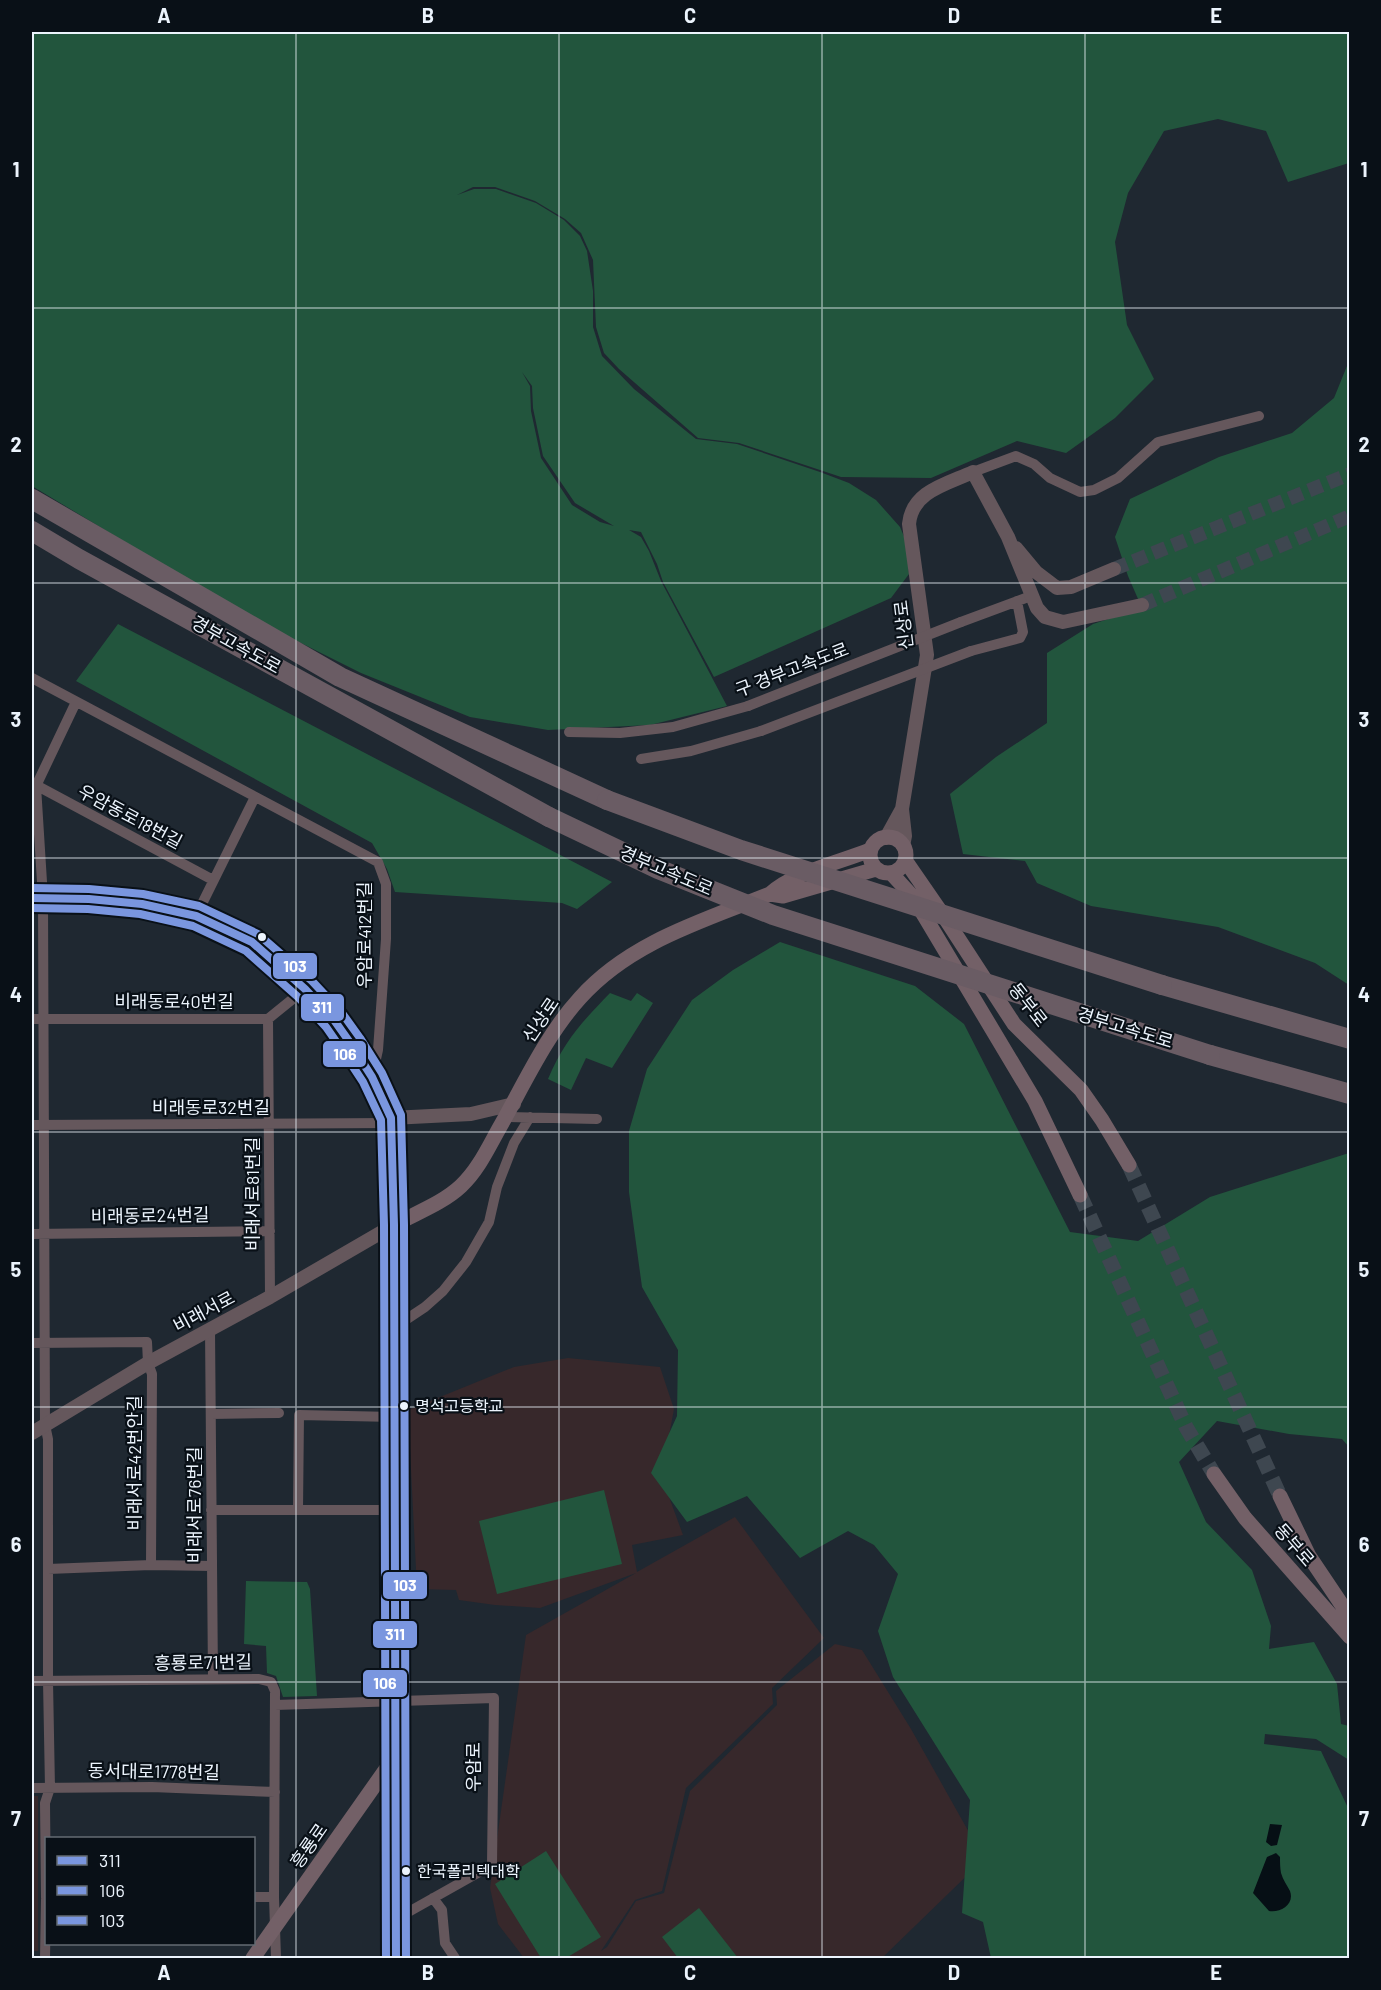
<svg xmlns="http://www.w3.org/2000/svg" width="1381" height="1990" font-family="Barlow,'Noto Sans KR',sans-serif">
<rect width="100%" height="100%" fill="#1f2831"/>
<path fill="#37282b" d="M 568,1358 L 660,1367 L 674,1409 L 666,1452 L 657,1464 L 683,1535 L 632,1545 L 637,1572 L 735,1517 L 824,1638 L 772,1688 L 773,1704 L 686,1788 L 662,1891 L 635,1900 L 601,1951 L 607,1947 L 636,1901 L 664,1893 L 690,1791 L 777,1705 L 776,1691 L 835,1644 L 862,1650 L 911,1729 L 984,1859 L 882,1958 L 594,1958 L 595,1957 L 593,1958 L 524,1958 L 498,1924 L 490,1888 L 526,1635 L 636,1573 L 540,1608 L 495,1605 L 459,1600 L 456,1590 L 417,1589 L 408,1410 L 514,1367 Z
M 32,1796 L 38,1796 L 38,1951 L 32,1951 Z"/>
<path fill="#22553d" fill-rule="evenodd" d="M 32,32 L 1349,32 L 1349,163 L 1288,182 L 1266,131 L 1218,119 L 1164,131 L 1128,193 L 1115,242 L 1127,325 L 1154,379 L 1115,418 L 1066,453 L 1017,441 L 931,478 L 841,477 L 739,443 L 698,438 L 619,369 L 604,353 L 596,327 L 593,260 L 581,233 L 565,219 L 535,201 L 495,187 L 473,187 L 457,195 L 474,189 L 496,189 L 536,203 L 564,220 L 580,236 L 587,251 L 593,291 L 593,327 L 602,356 L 634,389 L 696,439 L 737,444 L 820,472 L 849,483 L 876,500 L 900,527 L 906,541 L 909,574 L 891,598 L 714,677 L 663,582 L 657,564 L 641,532 L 629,530 L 641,537 L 649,551 L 661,581 L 727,706 L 650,725 L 548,730 L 470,717 L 361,673 L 253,619 L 32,486 ZM 522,372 L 532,386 L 533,408 L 543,456 L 575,503 L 614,526 L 600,522 L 572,505 L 541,458 L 531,411 L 530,386 Z
M 1349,361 L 1349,985 L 1315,963 L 1218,927 L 1091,906 L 1037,883 L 1025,861 L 963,854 L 950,794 L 996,757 L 1047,723 L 1047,653 L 1093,624 L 1142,608 L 1128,576 L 1115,537 L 1130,499 L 1219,457 L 1292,433 L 1334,398 Z
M 118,624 L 612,882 L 577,909 L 562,903 L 395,892 L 387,869 L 372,843 L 76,681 Z
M 780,942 L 915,986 L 964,1024 L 1070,1232 L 1138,1241 L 1210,1197 L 1349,1153 L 1349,1447 L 1342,1439 L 1289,1434 L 1217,1421 L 1179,1462 L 1206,1522 L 1252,1570 L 1271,1626 L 1269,1649 L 1314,1642 L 1337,1684 L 1341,1724 L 1349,1726 L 1349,1760 L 1316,1739 L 1265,1734 L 1264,1744 L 1321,1751 L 1349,1810 L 1349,1958 L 991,1958 L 983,1922 L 962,1913 L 970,1800 L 893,1677 L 878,1631 L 898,1574 L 874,1545 L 848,1531 L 800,1558 L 747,1496 L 687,1522 L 651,1473 L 677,1416 L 678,1350 L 642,1287 L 629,1192 L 629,1131 L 647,1069 L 692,1000 L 733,970 Z
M 610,993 L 631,1001 L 637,993 L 653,1003 L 612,1068 L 586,1058 L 571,1090 L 548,1079 C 564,1041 582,1022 610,993 Z
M 604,1490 L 622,1564 L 497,1594 L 479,1521 Z
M 246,1581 L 307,1582 L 310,1589 L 317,1696 L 283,1697 L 276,1676 L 267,1673 L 266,1646 L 244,1644 Z
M 546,1851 L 601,1937 L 566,1958 L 541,1958 L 495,1884 Z
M 699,1908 L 738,1958 L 678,1958 L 662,1937 Z"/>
<path fill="#060f15" d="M 1270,1824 L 1282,1825 L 1277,1845 L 1271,1846 L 1266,1842 Z
M 1276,1853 L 1280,1857 C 1280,1862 1280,1868 1281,1873 C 1283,1880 1287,1885 1290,1891 C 1295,1905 1280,1913 1269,1911 L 1253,1893 L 1267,1857 Z"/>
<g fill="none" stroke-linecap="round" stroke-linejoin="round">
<path stroke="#3e4750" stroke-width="14" stroke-dasharray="14 7" stroke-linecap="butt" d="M 1114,569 L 1350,474
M 1142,605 L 1350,516"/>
<path stroke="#3e4750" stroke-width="15" stroke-dasharray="15 8" stroke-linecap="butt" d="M 1129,1165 L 1280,1496
M 1080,1195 L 1186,1427 L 1214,1474"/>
<path stroke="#65575c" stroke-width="10" d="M 973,472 L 1016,456 L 1034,464 L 1050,478 L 1080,492 L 1094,490 L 1118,478 L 1158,442 L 1259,416
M 961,622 L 1031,596
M 971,651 L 1020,638 L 1023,632 L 1017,601
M 32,678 L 378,862 L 386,884 L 386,939 L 378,1050 L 372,1077
M 569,732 L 620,733 L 673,727 L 748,706
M 641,759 L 691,751 L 761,731
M 32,783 L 213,880
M 196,916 L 255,797
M 32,1019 L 268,1019 L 305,989
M 268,1019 L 270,1297
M 505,1117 L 597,1119
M 32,1125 L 392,1123
M 32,1234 L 270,1231
M 395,1327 L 425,1307 L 443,1291 L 466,1262 L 489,1222 L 497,1187 L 514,1143 L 530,1117
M 210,1330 L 213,1679
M 32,1343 L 147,1342 L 148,1363 L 152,1374 L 151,1565
M 211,1414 L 279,1413
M 211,1510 L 395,1510
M 298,1510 L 299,1415 L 395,1417
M 48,1569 L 151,1565 L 212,1566
M 32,1681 L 259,1679 L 271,1682 L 275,1691 L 274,1897 L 276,1958
M 275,1705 L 494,1698 L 492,1865 L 396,1919
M 32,1788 L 152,1787 L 275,1792
M 254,1897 L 274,1897
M 46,1898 L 45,1803 L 50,1788 L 48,1681 L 48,1439 L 45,1425 L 43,898 L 36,786 L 76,702
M 433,1898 L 442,1910 L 445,1943 L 455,1958
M 45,1958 L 46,1899"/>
<path stroke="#65575c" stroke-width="14" d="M 1016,548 L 1036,572 L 1057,588 L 1071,587 L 1114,569
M 902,809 L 905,836 L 903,846
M 886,838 L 902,809 L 927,655 L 909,524 C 912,491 947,484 973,472 L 1008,537 L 1037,608 L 1045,617 L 1063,622 L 1142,605
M 391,1118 L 471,1114 L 514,1104
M 32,1433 L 148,1363 L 270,1297 L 394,1225"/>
<path stroke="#736067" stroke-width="15" d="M870 855a18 18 0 1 1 36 0a18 18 0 1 1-36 0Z
M 905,860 L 945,918 L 1014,1024 L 1081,1090 L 1102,1120 L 1129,1165
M 891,873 L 913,897 L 1035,1101 L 1080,1195
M 770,894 L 783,896 L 876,869
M 32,898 L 89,899 L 142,904 L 196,916 L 252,942 L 305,989 L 334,1020 L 351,1044 L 372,1077 L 391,1118 L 394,1225 L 396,1958
M 394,1225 C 416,1213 443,1203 461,1186 C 479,1169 489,1146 501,1125 C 525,1082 547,1034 580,998 C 630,942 703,921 770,894 C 792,873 841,862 870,850
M 1214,1474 L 1245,1518 L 1350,1637
M 1280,1496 L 1309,1556 L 1350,1617
M 253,1958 L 396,1755"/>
<path stroke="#6a5c64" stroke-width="20" d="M 32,499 L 340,677 L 607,800
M 32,531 L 79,559 L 549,817
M 1162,985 L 1350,1039
M 1210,1055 L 1350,1094"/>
<path stroke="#65575c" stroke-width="10" d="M 748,706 L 961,622
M 761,731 L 971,651"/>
<path stroke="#6a5c64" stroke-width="20" d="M 607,800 L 741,850 L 1162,985
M 549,817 L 658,869 L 773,915 L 1210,1055"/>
<defs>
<path id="bus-1" d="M 32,898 L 89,899 L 142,904 L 196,916 L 252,942 L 305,989 L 334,1020 L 351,1044 L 372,1077 L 391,1118 L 394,1225 L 396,1958"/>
<path id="bus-2" d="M 32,908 L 88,909 L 140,914 L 193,926 L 246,951 L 298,997 L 326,1027 L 342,1050 L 363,1082 L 381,1120 L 384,1225 L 386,1958"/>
<path id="bus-3" d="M 32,888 L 89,889 L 143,894 L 199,906 L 258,934 L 312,981 L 342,1013 L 360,1038 L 382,1073 L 401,1115 L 404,1225 L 406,1958"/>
</defs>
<use href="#bus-1" stroke="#091017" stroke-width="12"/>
<use href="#bus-2" stroke="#091017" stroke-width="12"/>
<use href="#bus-3" stroke="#091017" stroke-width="12"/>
<use href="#bus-1" stroke="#7a96df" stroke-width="8"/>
<use href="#bus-2" stroke="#7a96df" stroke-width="8"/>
<use href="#bus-3" stroke="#7a96df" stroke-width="8"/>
</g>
<path fill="none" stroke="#ecf4fd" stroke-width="1.5" stroke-opacity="0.55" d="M 296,32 L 296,1958M 559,32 L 559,1958M 822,32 L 822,1958M 1085,32 L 1085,1958M 32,308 L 1350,308M 32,583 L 1350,583M 32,858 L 1350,858M 32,1132 L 1350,1132M 32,1407 L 1350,1407M 32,1682 L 1350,1682"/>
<g fill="#ecf4fd" stroke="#091017" stroke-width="2">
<circle cx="262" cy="937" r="5"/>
<circle cx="404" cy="1406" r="5"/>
<circle cx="406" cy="1871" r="5"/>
</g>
<g text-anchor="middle" stroke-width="4.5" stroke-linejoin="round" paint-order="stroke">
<g font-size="16" fill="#ecf4fd" stroke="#091017" text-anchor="start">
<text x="415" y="1412">명석고등학교</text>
<text x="417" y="1877">한국폴리텍대학</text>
</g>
<g font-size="18" fill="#ecf4fd" stroke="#091017">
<text transform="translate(904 625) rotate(-97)" y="6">신상로</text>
<text transform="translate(236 645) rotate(29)" y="6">경부고속도로</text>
<text transform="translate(792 670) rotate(-21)" y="6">구 경부고속도로</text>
<text transform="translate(130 817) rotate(28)" y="6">우암동로18번길</text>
<text transform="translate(666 871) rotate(23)" y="6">경부고속도로</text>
<text transform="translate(365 935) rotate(-90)" y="6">우암로412번길</text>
<text x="174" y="1008">비래동로40번길</text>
<text transform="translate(1028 1005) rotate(52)" y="6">동부로</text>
<text transform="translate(541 1020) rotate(-56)" y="6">신상로</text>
<text transform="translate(1125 1028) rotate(17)" y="6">경부고속도로</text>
<text x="211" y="1114">비래동로32번길</text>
<text transform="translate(253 1194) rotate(-90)" y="6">비래서로81번길</text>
<text transform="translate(150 1216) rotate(-1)" y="6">비래동로24번길</text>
<text transform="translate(204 1312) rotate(-28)" y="6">비래서로</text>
<text transform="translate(135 1463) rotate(-90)" y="6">비래서로42번안길</text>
<text transform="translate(195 1505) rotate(-90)" y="6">비래서로76번길</text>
<text transform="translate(1294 1545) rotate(49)" y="6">동부로</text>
<text transform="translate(203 1663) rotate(-1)" y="6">흥룡로71번길</text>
<text transform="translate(474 1767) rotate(-90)" y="6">우암로</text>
<text transform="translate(154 1772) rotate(1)" y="6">동서대로1778번길</text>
<text transform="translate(309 1846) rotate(-55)" y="6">흥룡로</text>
</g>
</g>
<g stroke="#091017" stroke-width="2">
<rect x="272" y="952" width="46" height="28" rx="6" fill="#7a96df"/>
<rect x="300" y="993" width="45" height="29" rx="6" fill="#7a96df"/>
<rect x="322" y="1040" width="45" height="28" rx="6" fill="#7a96df"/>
<rect x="382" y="1571" width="46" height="29" rx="6" fill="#7a96df"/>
<rect x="372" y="1620" width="46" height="29" rx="6" fill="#7a96df"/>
<rect x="362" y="1669" width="46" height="29" rx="6" fill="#7a96df"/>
</g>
<g font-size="16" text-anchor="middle" font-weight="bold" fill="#fff">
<text x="295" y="972">103</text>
<text x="322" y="1013">311</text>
<text x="345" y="1060">106</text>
<text x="405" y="1591">103</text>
<text x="395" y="1640">311</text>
<text x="385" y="1689">106</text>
</g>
<rect width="1381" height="1990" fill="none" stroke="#091017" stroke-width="66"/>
<rect x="45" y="1837" width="210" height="108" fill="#091017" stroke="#646b73" stroke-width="1.5"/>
<rect x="57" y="1856" width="30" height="9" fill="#7a96df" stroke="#646b73" stroke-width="1.5"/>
<text x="99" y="1867" font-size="18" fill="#ecf4fd">311</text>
<rect x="57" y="1886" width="30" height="9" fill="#7a96df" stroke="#646b73" stroke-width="1.5"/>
<text x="99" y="1897" font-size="18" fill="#ecf4fd">106</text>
<rect x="57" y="1916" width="30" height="9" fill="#7a96df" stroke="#646b73" stroke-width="1.5"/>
<text x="99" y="1927" font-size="18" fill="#ecf4fd">103</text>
<rect x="33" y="33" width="1315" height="1924" fill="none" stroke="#ecf4fd" stroke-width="2"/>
<g font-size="20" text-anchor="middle" font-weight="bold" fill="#ecf4fd">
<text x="164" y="23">A</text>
<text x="428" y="23">B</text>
<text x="690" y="23">C</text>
<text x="954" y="23">D</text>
<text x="1216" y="23">E</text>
<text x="16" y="177">1</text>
<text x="1364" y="177">1</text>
<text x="16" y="452">2</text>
<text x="1364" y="452">2</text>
<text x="16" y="727">3</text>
<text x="1364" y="727">3</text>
<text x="16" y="1002">4</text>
<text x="1364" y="1002">4</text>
<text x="16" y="1277">5</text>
<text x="1364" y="1277">5</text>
<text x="16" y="1552">6</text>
<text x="1364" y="1552">6</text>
<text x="16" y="1826">7</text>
<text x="1364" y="1826">7</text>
<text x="164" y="1980">A</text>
<text x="428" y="1980">B</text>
<text x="690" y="1980">C</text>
<text x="954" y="1980">D</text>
<text x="1216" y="1980">E</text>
</g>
</svg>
